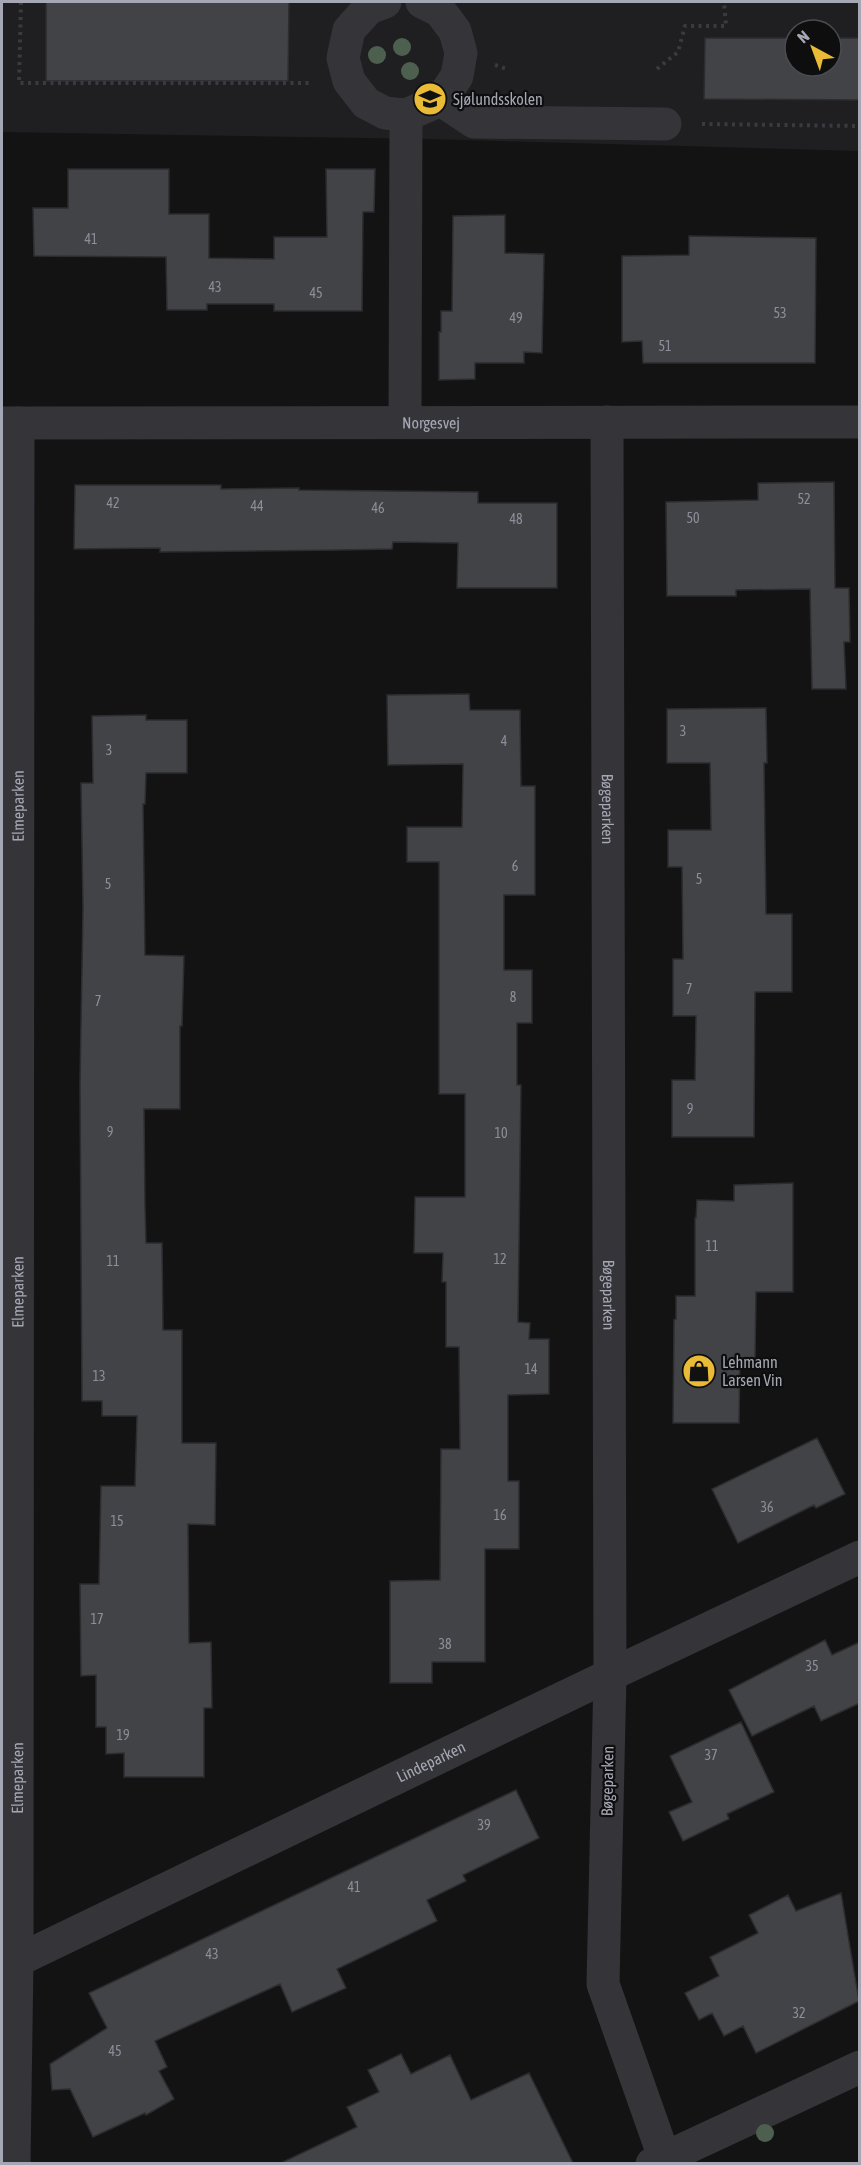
<svg xmlns="http://www.w3.org/2000/svg" width="861" height="2165" font-family="'Asap Condensed',sans-serif">
<rect width="100%" height="100%" fill="#131314"/>
<path fill="#1f1f21" fill-rule="evenodd" d="M 2,2 L 859,2 L 859,151 L 427,139 L 2,132 ZM 795,30 L 831,30 L 831,66 L 795,66 Z"/>
<path fill="#424347" stroke="#2d2d30" stroke-width="1.5" d="M 46,2 L 289,2 L 288,81 L 46,81 Z
M 705,38 L 795,38 L 795,66 L 831,66 L 831,38 L 860,38 L 860,100 L 704,99 Z
M 68,169 L 169,169 L 169,214 L 209,214 L 209,258 L 274,259 L 274,237 L 327,237 L 326,169 L 375,169 L 374,212 L 363,212 L 362,311 L 274,311 L 274,304 L 207,304 L 207,310 L 167,310 L 166,257 L 34,256 L 33,208 L 68,208 Z
M 505,215 L 505,253 L 544,254 L 542,353 L 524,352 L 524,363 L 475,363 L 475,379 L 439,380 L 439,332 L 441,332 L 441,311 L 452,311 L 453,216 Z
M 689,236 L 816,238 L 815,363 L 643,363 L 642,341 L 622,342 L 622,256 L 689,255 Z
M 834,482 L 835,588 L 849,588 L 850,642 L 844,642 L 846,689 L 812,689 L 810,589 L 736,590 L 736,596 L 667,596 L 666,502 L 758,500 L 758,483 Z
M 75,485 L 221,485 L 221,489 L 299,488 L 299,490 L 478,492 L 478,503 L 557,503 L 557,588 L 457,588 L 458,543 L 393,542 L 392,549 L 340,550 L 160,552 L 160,548 L 74,549 Z
M 469,694 L 470,710 L 520,710 L 521,786 L 535,786 L 535,895 L 504,895 L 504,970 L 532,970 L 532,1023 L 517,1023 L 517,1085 L 521,1085 L 518,1322 L 530,1323 L 529,1339 L 549,1339 L 549,1394 L 508,1395 L 508,1481 L 519,1481 L 519,1549 L 485,1549 L 485,1662 L 432,1662 L 432,1683 L 390,1683 L 390,1581 L 440,1580 L 441,1449 L 460,1449 L 459,1347 L 446,1347 L 446,1282 L 442,1282 L 443,1253 L 414,1253 L 415,1197 L 465,1197 L 465,1094 L 439,1094 L 439,862 L 407,862 L 407,827 L 462,827 L 463,764 L 388,765 L 387,695 Z
M 766,708 L 767,763 L 764,763 L 766,914 L 792,914 L 792,992 L 755,992 L 754,1137 L 672,1137 L 672,1080 L 695,1080 L 696,1016 L 673,1016 L 673,959 L 683,959 L 682,867 L 668,867 L 668,830 L 711,830 L 710,763 L 667,763 L 667,709 Z
M 146,715 L 146,720 L 187,720 L 187,773 L 146,773 L 145,804 L 143,804 L 145,955 L 184,956 L 182,1026 L 180,1026 L 180,1109 L 144,1109 L 145,1206 L 146,1243 L 162,1243 L 163,1330 L 182,1330 L 182,1443 L 216,1443 L 215,1525 L 188,1524 L 189,1643 L 211,1642 L 212,1708 L 204,1708 L 204,1777 L 124,1777 L 124,1753 L 106,1754 L 106,1727 L 96,1727 L 96,1675 L 81,1676 L 80,1584 L 99,1584 L 101,1486 L 135,1486 L 137,1416 L 102,1416 L 102,1401 L 82,1401 L 80,1084 L 83,908 L 81,783 L 93,783 L 92,716 Z
M 793,1183 L 793,1292 L 756,1292 L 755,1358 L 740,1358 L 739,1423 L 673,1423 L 674,1320 L 676,1319 L 676,1296 L 695,1296 L 695,1218 L 696,1218 L 697,1200 L 734,1201 L 734,1185 Z
M 817,1438 L 845,1494 L 816,1508 L 814,1505 L 738,1543 L 712,1489 Z
M 825,1640 L 832,1655 L 860,1642 L 860,1703 L 821,1721 L 814,1706 L 752,1736 L 729,1690 Z
M 741,1722 L 774,1792 L 727,1814 L 729,1819 L 683,1841 L 669,1812 L 692,1802 L 670,1756 Z
M 516,1790 L 539,1838 L 463,1875 L 466,1881 L 427,1900 L 437,1921 L 337,1969 L 346,1988 L 292,2012 L 280,1984 L 155,2041 L 167,2067 L 159,2071 L 174,2099 L 146,2115 L 145,2113 L 93,2137 L 70,2089 L 52,2090 L 50,2064 L 107,2028 L 89,1993 Z
M 841,1893 L 859,2001 L 756,2053 L 743,2026 L 724,2036 L 712,2013 L 699,2020 L 685,1993 L 719,1976 L 710,1957 L 758,1933 L 749,1915 L 788,1895 L 796,1911 Z
M 401,2054 L 411,2074 L 450,2055 L 471,2100 L 529,2073 L 573,2163 L 281,2163 L 357,2127 L 347,2107 L 379,2092 L 368,2070 Z"/>
<g fill="none" stroke-linecap="round" stroke-linejoin="round">
<path stroke="#3a3b40" stroke-width="4" stroke-dasharray="3 4.5" stroke-linecap="butt" d="M 21,2 L 19,83 L 311,83
M 495,65 L 507,69
M 657,69 L 678,52 L 685,26 L 726,26 L 724,2
M 702,124 L 860,126"/>
<g stroke="#343439" stroke-width="33">
<path d="M 385,2 L 369,8 L 349,30 L 343,58 L 349,81 L 366,103 L 385,113 L 406,115 L 441,100 L 457,76 L 461,53 L 455,31 L 440,11 L 422,2"/>
<path d="M 441,100 L 474,122 L 665,124"/>
<path d="M 405,422 L 406,115"/>
<path id="s1" d="M 607,422 L 610,1675 L 603,1984 L 664,2157"/>
<path id="s2" d="M 2,423 L 860,422"/>
<path id="s3" d="M 2,1968 L 610,1675 L 860,1557"/>
<path id="s4" d="M 14,2164 L 17,1961 L 18,423"/>
<path d="M 652,2164 L 860,2067"/>
</g>
</g>
<g fill="#4d6050">
<circle cx="402" cy="47" r="9"/>
<circle cx="377" cy="55" r="9"/>
<circle cx="410" cy="71" r="9"/>
<circle cx="765" cy="2133" r="9"/>
</g>
<defs>
<symbol id="school-disc" viewBox="-11 -11 22 22"><circle r="9.5" fill="#eabb36" stroke="#0e0e0f"/><path d="M0-5L7-2L0 1L-7-2ZM-4 1L0 2.5L4 1V4Q0 6-4 4Z" fill="#111"/></symbol>
<symbol id="shop-disc" viewBox="-11 -11 22 22"><circle r="9.5" fill="#eabb36" stroke="#0e0e0f"/><path d="M-5-2.5h2.3a2.7 3.5 0 0 1 5.4 0H5L5.5 6h-11ZM-1.5-2.5h3a1.5 2.3 0 0 0-3 0Z" fill="#111"/></symbol>
</defs>
<g fill-rule="evenodd">
<use href="#school-disc" x="411" y="80" width="38" height="38"/>
<use href="#shop-disc" x="680" y="1352" width="38" height="38"/>
</g>
<g text-anchor="middle" stroke-width="4.5" stroke-linejoin="round" paint-order="stroke">
<g font-size="14" fill="#8c8f99">
<text x="91" y="244">41</text>
<text x="215" y="292">43</text>
<text x="316" y="298">45</text>
<text x="780" y="318">53</text>
<text x="516" y="323">49</text>
<text x="665" y="351">51</text>
<text x="804" y="504">52</text>
<text x="113" y="508">42</text>
<text x="257" y="511">44</text>
<text x="378" y="513">46</text>
<text x="693" y="523">50</text>
<text x="516" y="524">48</text>
<text x="683" y="736">3</text>
<text x="504" y="746">4</text>
<text x="109" y="755">3</text>
<text x="515" y="871">6</text>
<text x="699" y="884">5</text>
<text x="108" y="889">5</text>
<text x="689" y="994">7</text>
<text x="513" y="1002">8</text>
<text x="98" y="1006">7</text>
<text x="690" y="1114">9</text>
<text x="110" y="1137">9</text>
<text x="501" y="1138">10</text>
<text x="712" y="1251">11</text>
<text x="500" y="1264">12</text>
<text x="113" y="1266">11</text>
<text x="531" y="1374">14</text>
<text x="99" y="1381">13</text>
<text x="767" y="1512">36</text>
<text x="500" y="1520">16</text>
<text x="117" y="1526">15</text>
<text x="97" y="1624">17</text>
<text x="445" y="1649">38</text>
<text x="812" y="1671">35</text>
<text x="123" y="1740">19</text>
<text x="711" y="1760">37</text>
<text x="484" y="1830">39</text>
<text x="354" y="1892">41</text>
<text x="212" y="1959">43</text>
<text x="799" y="2018">32</text>
<text x="115" y="2056">45</text>
</g>
<g font-size="16" fill="#a5a8b4" stroke="#0e0e0f" text-anchor="start">
<text x="453" y="105">Sjølundsskolen</text>
<text x="722" y="1368">Lehmann<tspan x="722" dy="18">Larsen Vin</tspan></text>
</g>
<g font-size="16" fill="#a5a8b4" stroke="#0e0e0f">
<text dy="6" stroke="none"><textPath href="#s2" startOffset="429">Norgesvej</textPath></text>
<text dy="6" stroke="none"><textPath href="#s4" startOffset="1358">Elmeparken</textPath></text>
<text dy="6" stroke="none"><textPath href="#s1" startOffset="387">Bøgeparken</textPath></text>
<text dy="6" stroke="none"><textPath href="#s4" startOffset="872">Elmeparken</textPath></text>
<text dy="6" stroke="none"><textPath href="#s1" startOffset="873">Bøgeparken</textPath></text>
<text dy="6" stroke="none"><textPath href="#s3" startOffset="476">Lindeparken</textPath></text>
<text dy="6" stroke="none"><textPath href="#s4" startOffset="386">Elmeparken</textPath></text>
<text transform="translate(607 1781) rotate(-89)" y="6">Bøgeparken</text>
</g>
</g>
<rect width="861" height="2165" fill="none" stroke="#a5a8b4" stroke-width="6"/>
<g transform="translate(813 48) rotate(319)"><circle r="28" fill="#0e0e0f" stroke="#4a4c51" stroke-width="1.5"/>
<path d="M0-4.5L10 22L0 15L-10 22Z" fill="#eabb36"/>
<text y="-9" font-size="16" font-weight="bold" text-anchor="middle" fill="#a5a8b4">N</text>
</g>
</svg>
